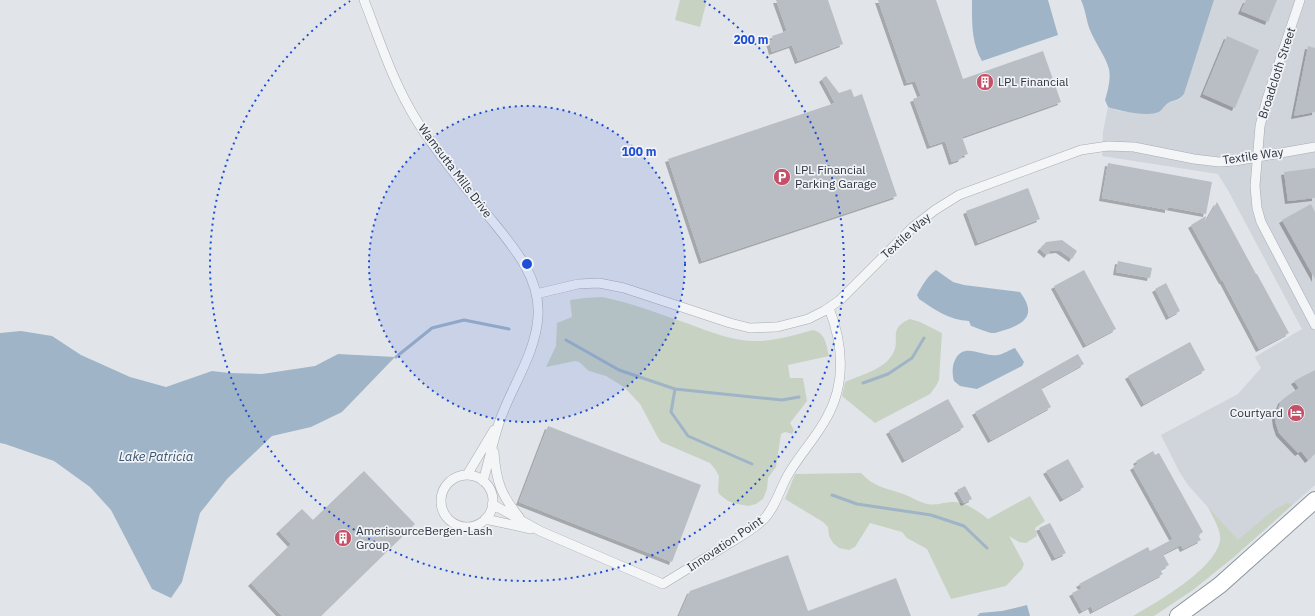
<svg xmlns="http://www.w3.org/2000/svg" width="1315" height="616" font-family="'IBM Plex Sans',sans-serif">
<defs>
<filter id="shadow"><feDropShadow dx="-3" dy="3" stdDeviation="0" flood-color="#0004"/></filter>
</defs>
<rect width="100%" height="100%" fill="#e1e5e9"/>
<path fill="#d0d4db" d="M 1214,0 L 1315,0 L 1315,485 L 1244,548 L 1188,485 L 1179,471 L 1161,435 L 1238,394 L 1261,368 L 1255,357 L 1302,329 L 1229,192 L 1218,174 L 1102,156 L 1103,132 L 1108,107 L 1119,111 L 1147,113 L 1159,112 L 1168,103 L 1179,100 L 1184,94 Z"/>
<path fill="#c8d2c3" d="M 680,0 L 707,0 L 700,27 L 675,20 Z
M 602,297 C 632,303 660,314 689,324 C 711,332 735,342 759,341 C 778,340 795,335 813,330 C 826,333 826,345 829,356 L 788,365 L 790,378 L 803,378 L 807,401 L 790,423 L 794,430 L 792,434 L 785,432 L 781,434 L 776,467 L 768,478 L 767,489 L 763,499 L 756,504 L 748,506 L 733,503 L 728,501 L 719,494 L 718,491 L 719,476 L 715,469 L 710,463 L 661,442 L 657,436 L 640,404 L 624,387 L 606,376 L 589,371 L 579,362 L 575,361 L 546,367 L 556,346 L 557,323 L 572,317 L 570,300 L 585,298 Z
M 910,319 L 920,322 L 942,333 L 939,380 L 936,386 L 930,394 L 875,423 L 842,396 L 845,382 C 860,375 883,370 892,355 C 902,340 886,329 910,319 Z
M 861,473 C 876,489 889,488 908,496 C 914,498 920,503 928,504 C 936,506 944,502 952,502 C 965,501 979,512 988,519 L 1030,496 L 1045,521 L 1035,528 L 1037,536 L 1026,543 L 1019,542 L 1009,536 L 1024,564 L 1022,569 L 1006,586 L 951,599 L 927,549 L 907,538 L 902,532 L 870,523 L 855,547 L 849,550 L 839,548 L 833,543 L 829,536 L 828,527 L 823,522 L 785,499 L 795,474 Z
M 1287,503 L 1293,504 L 1234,557 L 1193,590 L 1154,616 L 1133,616 C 1157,602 1214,570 1220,541 C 1222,531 1212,516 1208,507 L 1238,540 L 1275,509 Z"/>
<path fill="#9fb4c6" d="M 972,0 L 1048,0 L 1058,35 L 982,61 C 971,42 972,22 972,0 Z
M 1081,0 L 1214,0 L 1184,94 C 1177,102 1176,99 1168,103 C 1165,105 1162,110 1159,112 C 1147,117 1120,111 1108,107 L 1105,100 C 1108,90 1111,79 1109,69 C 1105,55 1095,43 1090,30 C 1086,20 1086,11 1081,0 Z
M 936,270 L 953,282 L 964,285 L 1020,292 C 1034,311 1030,321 1008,329 C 1004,330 999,332 995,333 C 989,334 978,328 971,326 L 969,321 C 949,320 935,310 919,299 L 917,295 C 922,286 927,276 936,270 Z
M 21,331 L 52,336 L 81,355 L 130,377 L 166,387 L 212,371 L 229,373 L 262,374 L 315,366 L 338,354 L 395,357 L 342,412 L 311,427 L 272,436 L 227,479 L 200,513 L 182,582 L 171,598 L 152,589 L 111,510 L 90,487 L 54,461 L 5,444 L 0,443 L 0,333 Z
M 1015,348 L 1024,362 L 1022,366 L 977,389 L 960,386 L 954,381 C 952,374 952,366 955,360 C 964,341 983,358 998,355 C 1004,354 1009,350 1015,348 Z
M 1027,605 L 1030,616 L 977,616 L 980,613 L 1002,611 Z"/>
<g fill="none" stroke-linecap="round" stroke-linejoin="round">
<path stroke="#9fb4c6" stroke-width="3" d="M 566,340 L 619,370 L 675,389 L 782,400 L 799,397
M 396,357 L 432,328 L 464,320 L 509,329
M 863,383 L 888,374 L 912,358 L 924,338
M 675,389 L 671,412 L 688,436 L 752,464
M 832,495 L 857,504 L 931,515 L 964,526 L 987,548"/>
</g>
<path fill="#b9bec5" filter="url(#shadow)" d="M 776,0 L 828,0 L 843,44 L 798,61 L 792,45 L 772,52 L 769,41 L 773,40 L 772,36 L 787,31 Z
M 878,0 L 936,0 L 963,79 L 1043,51 L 1061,102 L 962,137 L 968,154 L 962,156 L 961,159 L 952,162 L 945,141 L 930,146 L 913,99 L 921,96 L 915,81 L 907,83 Z
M 1246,0 L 1277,0 L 1268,22 L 1241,11 Z
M 1227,36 L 1259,50 L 1235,108 L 1203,94 Z
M 1308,46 L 1315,48 L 1315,112 L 1294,116 Z
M 826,76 L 839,93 L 851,89 L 854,97 L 862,94 L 897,196 L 702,261 L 668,159 L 835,103 L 822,79 Z
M 1108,163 L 1212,182 L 1206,214 L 1168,207 L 1168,210 L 1102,198 Z
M 1315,168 L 1315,198 L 1288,201 L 1284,172 Z
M 1028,188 L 1040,219 L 978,243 L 966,211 Z
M 1217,202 L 1256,274 L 1257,274 L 1289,333 L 1259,349 L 1223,281 L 1222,281 L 1191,225 L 1206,216 L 1205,223 Z
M 1311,204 L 1315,212 L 1315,279 L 1282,220 Z
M 1062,240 L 1077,251 L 1072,259 L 1059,250 L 1050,251 L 1047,255 L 1040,249 L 1046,242 Z
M 1118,261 L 1152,268 L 1150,278 L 1116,272 Z
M 1084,270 L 1116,329 L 1086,345 L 1054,286 Z
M 1166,283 L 1180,311 L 1169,317 L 1155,289 Z
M 1190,342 L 1205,370 L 1144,404 L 1128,376 Z
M 1078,354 L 1084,364 L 1041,388 L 1051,407 L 991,440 L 975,412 Z
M 1315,370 L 1315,454 L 1308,460 L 1301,451 L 1298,453 L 1279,433 L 1276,424 L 1275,417 L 1281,401 L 1287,396 L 1299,388 L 1294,381 Z
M 948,399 L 964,427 L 905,460 L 889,431 Z
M 548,426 L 701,485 L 672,562 L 519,502 Z
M 1153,451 L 1155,455 L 1159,453 L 1203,532 L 1198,535 L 1201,540 L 1183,549 L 1181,545 L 1163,554 L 1169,565 L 1160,570 L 1163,574 L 1093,611 L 1091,606 L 1082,611 L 1072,593 L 1082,588 L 1079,584 L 1148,547 L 1150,551 L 1173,539 L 1133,467 L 1138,464 L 1136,461 Z
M 1068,459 L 1084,487 L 1063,499 L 1046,471 Z
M 364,471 L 415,524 L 321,616 L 282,616 L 251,583 L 291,544 L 279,531 L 302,509 L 313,520 Z
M 965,486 L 972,499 L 964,503 L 957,490 Z
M 1050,523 L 1066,553 L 1055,558 L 1039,528 Z
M 788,555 L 808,611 L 896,578 L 911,616 L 679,616 L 690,591 Z"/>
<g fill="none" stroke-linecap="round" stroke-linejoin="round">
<defs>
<path id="minor" d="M 364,0 C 380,41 393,83 417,121 C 436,152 460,180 482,208 C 506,239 541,273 538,316 C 536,353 512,386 500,420 C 493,440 489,461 483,481
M 1300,0 L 1267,99 L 1260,126 L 1255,186 L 1257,208 L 1261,222 L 1315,325
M 536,294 L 578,284 L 599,283 L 624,288 L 730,323 L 750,328 L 777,327 L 808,319 L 824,311 L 840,300 L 913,227 L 935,210 L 959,195 L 1081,150 L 1108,146 L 1134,147 L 1194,159 L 1219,162 L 1235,161 L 1315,147
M 494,452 C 496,481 501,495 519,517
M 467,475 L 494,430
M441 501a26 26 0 1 1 52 0a26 26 0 1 1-52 0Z
M 492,504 L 540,531 L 663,584 C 682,572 701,561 720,549 C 734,540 750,532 763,520 C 777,506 780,486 791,470 C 802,452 817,436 827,417 C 846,383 843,344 829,308
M 485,519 L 531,529"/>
<path id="motorway" d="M 1178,616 L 1220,585 L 1315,500"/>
</defs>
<use href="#minor" stroke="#a7acb3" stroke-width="10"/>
<use href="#motorway" stroke="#8a939e" stroke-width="18"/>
<use href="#minor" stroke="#f4f5f7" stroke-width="9"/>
<use href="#motorway" stroke="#fff" stroke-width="16"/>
</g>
<circle cx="527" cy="264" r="158" fill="#1d4ed8" fill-opacity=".12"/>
<g fill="none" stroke="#1d4ed8" stroke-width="2" stroke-dasharray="2 4">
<circle cx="527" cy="264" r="158"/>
<path d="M704 1A317 317 0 1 1 350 1"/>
</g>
<defs>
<symbol id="building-disc" viewBox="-11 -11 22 22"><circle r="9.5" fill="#c45168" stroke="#f1f3f6"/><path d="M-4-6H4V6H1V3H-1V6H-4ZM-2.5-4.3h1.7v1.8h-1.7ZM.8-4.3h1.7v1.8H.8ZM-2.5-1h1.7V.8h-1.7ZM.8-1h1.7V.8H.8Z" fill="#fff"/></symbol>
<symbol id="parking-disc" viewBox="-11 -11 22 22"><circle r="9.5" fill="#c45168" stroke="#f1f3f6"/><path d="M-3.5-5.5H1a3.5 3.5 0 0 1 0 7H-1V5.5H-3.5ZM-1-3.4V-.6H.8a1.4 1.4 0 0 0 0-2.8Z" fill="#fff"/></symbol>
<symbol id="hotel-disc" viewBox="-11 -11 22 22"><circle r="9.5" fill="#c45168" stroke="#f1f3f6"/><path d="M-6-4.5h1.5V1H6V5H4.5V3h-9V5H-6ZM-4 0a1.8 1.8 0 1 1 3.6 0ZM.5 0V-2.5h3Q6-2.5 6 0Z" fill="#fff"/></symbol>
</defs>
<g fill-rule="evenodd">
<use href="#building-disc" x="975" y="72" width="20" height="20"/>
<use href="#parking-disc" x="772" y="167" width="20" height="20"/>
<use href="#hotel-disc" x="1286" y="403" width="20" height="20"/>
<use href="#building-disc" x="333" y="528" width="20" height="20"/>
</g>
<g text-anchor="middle" stroke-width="3.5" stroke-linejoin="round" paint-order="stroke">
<g font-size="12" fill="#2b343f" stroke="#f1f3f6">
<text transform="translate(1277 73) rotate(-72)" y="4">Broadcloth Street</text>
<text transform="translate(1253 156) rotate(-8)" y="4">Textile Way</text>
<text transform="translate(455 171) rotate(53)" y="4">Wamsutta Mills Drive</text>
<text transform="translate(906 236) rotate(-42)" y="4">Textile Way</text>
<text transform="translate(725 544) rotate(-34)" y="4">Innovation Point</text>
</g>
<g font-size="12" fill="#2b343f" stroke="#f1f3f6" text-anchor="start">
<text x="998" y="86">LPL Financial</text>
<text x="795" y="174">LPL Financial<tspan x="795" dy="14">Parking Garage</tspan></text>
<text x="1283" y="417" text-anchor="end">Courtyard</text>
<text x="356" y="535">AmerisourceBergen-Lash<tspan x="356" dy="14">Group</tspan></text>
</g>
<g font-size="13" font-style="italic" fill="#385470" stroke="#f1f3f6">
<text x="156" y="461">Lake Patricia</text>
</g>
</g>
<circle cx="527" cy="264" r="6" fill="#1d4ed8" stroke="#f1f3f6" stroke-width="2"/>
<g font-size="12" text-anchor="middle" font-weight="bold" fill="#1d4ed8" stroke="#f1f3f6" stroke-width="3.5" stroke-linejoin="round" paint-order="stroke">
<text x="751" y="44">200 m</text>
<text x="639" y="156">100 m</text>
</g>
</svg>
